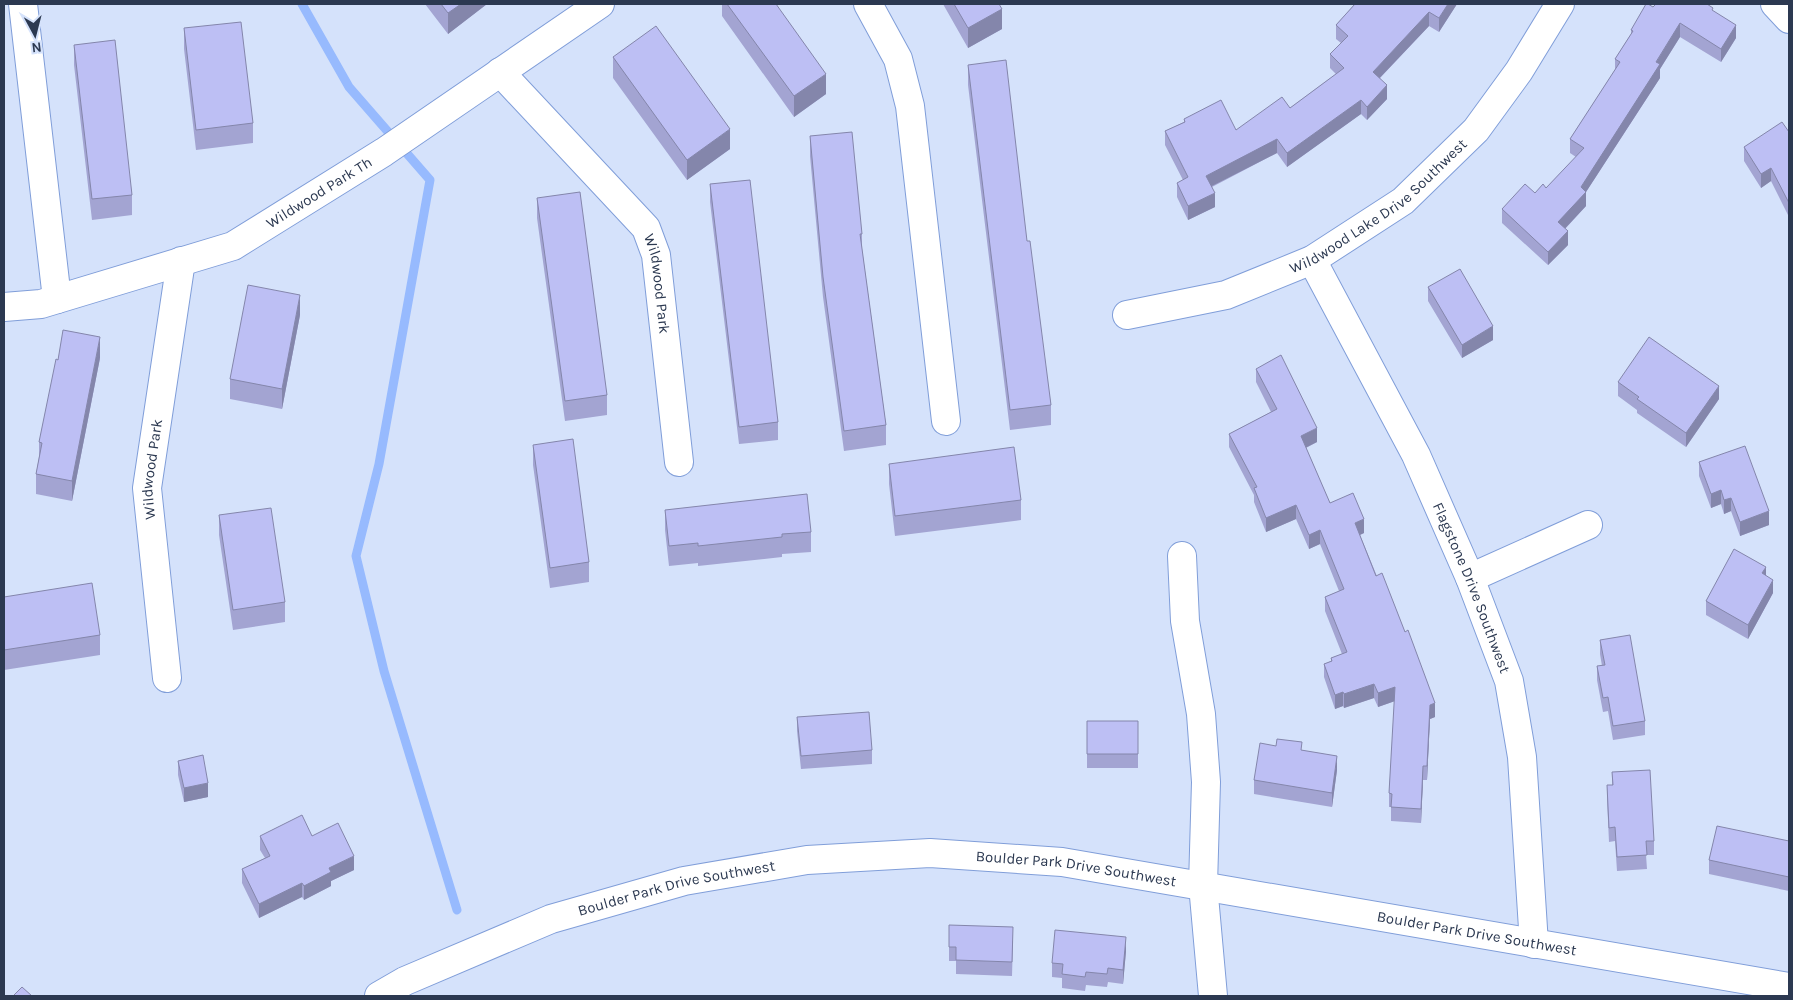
<svg xmlns="http://www.w3.org/2000/svg" width="1793" height="1000" font-family="Karla,sans-serif">
<rect width="100%" height="100%" fill="#d5e2fb"/>
<g fill="none" stroke-linecap="round" stroke-linejoin="round">
<path stroke="#97bafe" stroke-width="9" d="M 302,4 L 349,87 L 430,180 L 379,464 L 356,556 L 384,671 L 457,910"/>
<defs>
<g id="minor">
<path d="M 23,4 L 57,299"/>
<path d="M 868,4 L 898,59 L 910,106 L 946,421"/>
<path d="M 1775,4 L 1789,19"/>
<path id="s1" d="M 500,72 L 646,228 L 656,255 L 679,462"/>
<path id="s2" d="M 1312,260 L 1416,455 L 1470,578 L 1509,681 L 1522,757 L 1534,944"/>
<path id="s3" d="M 4,307 L 41,304 L 233,246 L 384,152 L 600,4"/>
<path id="s4" d="M 1127,315 L 1226,295 L 1312,260 L 1403,201 L 1476,130 L 1519,71 L 1560,4"/>
<path d="M 1182,556 L 1185,621 L 1201,714 L 1206,782 L 1203,885 L 1213,996"/>
<path d="M 1470,578 L 1588,525"/>
<path id="s5" d="M 167,678 L 147,488 L 181,261"/>
<path id="s6" d="M 379,996 L 405,981 L 551,919 L 684,881 L 807,860 L 930,853 L 1062,862 L 1789,987"/>
</g>
</defs>
<use href="#minor" stroke="#809ed9" stroke-width="30"/>
<use href="#minor" stroke="#fff" stroke-width="28"/>
</g>
<path fill="#a3a4d2" d="M 425,4 L 487,4 L 448,34 Z
M 722,4 L 776,4 L 826,94 L 794,117 L 722,16 Z
M 943,4 L 999,4 L 1002,29 L 968,48 Z
M 1355,4 L 1457,4 L 1439,32 L 1429,26 L 1380,78 L 1387,99 L 1367,120 L 1361,114 L 1287,167 L 1277,153 L 1212,187 L 1215,207 L 1188,220 L 1177,197 L 1177,183 L 1183,180 L 1165,145 L 1165,131 L 1184,122 L 1184,119 L 1236,130 L 1290,108 L 1336,74 L 1330,68 L 1330,54 L 1341,43 L 1336,39 L 1336,25 Z
M 1653,7 L 1713,11 L 1736,38 L 1721,62 L 1680,37 L 1660,69 L 1660,78 L 1586,192 L 1586,206 L 1565,229 L 1568,245 L 1548,265 L 1502,223 L 1502,209 L 1546,188 L 1576,157 L 1570,153 L 1570,139 L 1615,70 L 1615,59 L 1631,34 L 1631,30 Z
M 184,28 L 253,123 L 253,143 L 196,150 L 184,49 Z
M 74,45 L 132,195 L 132,215 L 92,220 L 74,65 Z
M 613,57 L 730,149 L 687,180 L 613,78 Z
M 968,65 L 1027,241 L 1051,405 L 1051,425 L 1010,430 L 968,85 Z
M 1789,132 L 1789,217 L 1771,181 L 1761,188 L 1744,161 L 1744,147 Z
M 810,136 L 862,234 L 862,249 L 886,425 L 886,445 L 844,451 L 823,297 L 810,156 Z
M 710,184 L 778,422 L 778,440 L 739,444 L 710,202 Z
M 537,198 L 607,395 L 607,415 L 565,421 L 537,218 Z
M 1428,287 L 1493,340 L 1462,358 L 1428,301 Z
M 300,315 L 282,409 L 230,399 L 230,379 Z
M 100,358 L 72,501 L 36,494 L 36,474 L 39,457 L 39,442 Z
M 1256,369 L 1317,442 L 1306,448 L 1330,503 L 1364,533 L 1360,535 L 1435,717 L 1430,719 L 1427,780 L 1423,780 L 1421,823 L 1391,821 L 1391,807 L 1389,807 L 1389,793 L 1395,701 L 1378,707 L 1374,698 L 1344,708 L 1343,706 L 1335,709 L 1324,677 L 1324,664 L 1331,661 L 1331,658 L 1342,654 L 1325,611 L 1325,597 L 1339,591 L 1320,544 L 1309,549 L 1296,519 L 1266,532 L 1254,502 L 1254,495 L 1229,447 L 1229,434 L 1271,412 L 1256,382 Z
M 1618,382 L 1719,399 L 1686,447 L 1637,413 L 1637,410 L 1618,396 Z
M 533,445 L 589,562 L 589,582 L 550,588 L 533,465 Z
M 1699,462 L 1769,525 L 1740,536 L 1731,511 L 1724,514 L 1721,504 L 1711,508 L 1699,476 Z
M 889,464 L 1021,500 L 1021,520 L 895,536 L 889,484 Z
M 665,510 L 811,532 L 811,552 L 782,554 L 782,557 L 698,566 L 698,563 L 669,566 L 665,530 Z
M 219,515 L 285,602 L 285,622 L 233,630 L 219,535 Z
M 1766,575 L 1773,593 L 1748,639 L 1706,615 L 1706,601 Z
M 4,597 L 100,635 L 100,655 L 4,670 Z
M 1600,640 L 1645,721 L 1645,735 L 1613,740 L 1608,711 L 1603,712 L 1597,680 L 1597,666 L 1602,666 L 1600,654 Z
M 797,717 L 872,750 L 872,764 L 801,769 L 797,731 Z
M 1087,721 L 1138,721 L 1138,768 L 1087,768 Z
M 1302,750 L 1337,770 L 1332,807 L 1254,794 L 1254,780 Z
M 178,761 L 208,797 L 184,802 L 178,775 Z
M 1612,772 L 1654,841 L 1654,855 L 1646,855 L 1647,869 L 1617,871 L 1615,841 L 1609,842 L 1607,799 L 1607,785 L 1612,785 Z
M 260,836 L 312,836 L 354,870 L 331,881 L 331,886 L 304,900 L 302,897 L 259,918 L 242,883 L 242,869 L 265,858 L 260,850 Z
M 1789,841 L 1789,891 L 1709,874 L 1709,860 Z
M 1013,941 L 1012,976 L 956,974 L 956,961 L 949,961 L 949,947 Z
M 1126,951 L 1123,984 L 1108,982 L 1107,987 L 1086,985 L 1085,991 L 1062,988 L 1062,978 L 1052,977 L 1052,963 Z"/>
<path fill="#8486ab" d="M 461,4 L 487,4 L 448,34 L 448,13 Z
M 1448,4 L 1457,4 L 1439,32 L 1439,18 Z
M 1002,9 L 1002,29 L 968,48 L 968,28 Z
M 1429,12 L 1429,26 L 1373,85 L 1373,72 Z
M 1680,23 L 1680,37 L 1660,69 L 1660,78 L 1586,192 L 1586,206 L 1558,236 L 1558,222 L 1581,187 Z
M 1736,25 L 1736,38 L 1721,62 L 1721,49 Z
M 826,74 L 826,94 L 794,117 L 794,96 Z
M 1387,85 L 1387,99 L 1367,120 L 1367,107 Z
M 1361,100 L 1361,114 L 1287,167 L 1287,153 Z
M 730,129 L 730,149 L 687,180 L 687,160 Z
M 1277,139 L 1277,153 L 1206,189 L 1206,176 Z
M 1771,168 L 1771,181 L 1761,188 L 1761,174 Z
M 1215,193 L 1215,207 L 1188,220 L 1188,206 Z
M 1568,231 L 1568,245 L 1548,265 L 1548,252 Z
M 300,295 L 300,315 L 282,409 L 282,389 Z
M 1493,326 L 1493,340 L 1462,358 L 1462,345 Z
M 100,337 L 100,358 L 72,501 L 72,481 Z
M 1719,386 L 1719,399 L 1686,447 L 1686,433 Z
M 1317,428 L 1317,442 L 1301,450 L 1301,436 Z
M 1721,490 L 1721,504 L 1711,508 L 1711,494 Z
M 1731,498 L 1731,511 L 1724,514 L 1724,500 Z
M 1296,505 L 1296,519 L 1266,532 L 1266,518 Z
M 1769,511 L 1769,525 L 1740,536 L 1740,522 Z
M 1364,519 L 1364,533 L 1355,537 L 1355,523 Z
M 1320,530 L 1320,544 L 1309,549 L 1309,535 Z
M 1766,567 L 1766,581 L 1762,573 Z
M 1773,580 L 1773,593 L 1748,639 L 1748,625 Z
M 1374,684 L 1374,698 L 1344,708 L 1344,694 Z
M 1395,687 L 1395,701 L 1378,707 L 1378,693 Z
M 1343,692 L 1343,706 L 1335,709 L 1335,695 Z
M 1435,703 L 1435,717 L 1430,719 L 1427,780 L 1427,766 L 1430,705 Z
M 1337,756 L 1337,770 L 1332,807 L 1332,793 Z
M 1423,766 L 1423,780 L 1421,823 L 1421,809 Z
M 208,783 L 208,797 L 184,802 L 184,788 Z
M 354,856 L 354,870 L 331,881 L 331,886 L 304,900 L 304,886 L 329,868 Z
M 302,883 L 302,897 L 259,918 L 259,904 Z
M 1126,937 L 1126,951 L 1123,984 L 1123,970 Z"/>
<path fill="#bdbff4" stroke="#8486ab" d="M 441,4 L 461,4 L 448,13 Z
M 727,4 L 776,4 L 826,74 L 794,96 Z
M 954,4 L 999,4 L 1002,9 L 968,28 Z
M 1355,4 L 1448,4 L 1439,18 L 1429,12 L 1373,72 L 1387,85 L 1367,107 L 1361,100 L 1287,153 L 1277,139 L 1206,176 L 1215,193 L 1188,206 L 1177,183 L 1188,177 L 1165,131 L 1185,122 L 1184,119 L 1221,100 L 1236,130 L 1282,97 L 1290,108 L 1344,68 L 1330,54 L 1348,36 L 1336,25 Z
M 1646,4 L 1648,4 L 1653,7 L 1656,4 L 1707,4 L 1713,8 L 1712,10 L 1736,25 L 1721,49 L 1680,23 L 1656,62 L 1660,64 L 1581,187 L 1586,192 L 1558,222 L 1568,231 L 1548,252 L 1502,209 L 1525,184 L 1535,193 L 1543,184 L 1546,188 L 1584,148 L 1570,139 L 1620,62 L 1615,59 L 1633,31 L 1631,30 Z
M 241,22 L 253,123 L 196,130 L 184,28 Z
M 656,26 L 730,129 L 687,160 L 613,57 Z
M 115,40 L 132,195 L 92,199 L 74,45 Z
M 1006,60 L 1027,241 L 1030,241 L 1051,405 L 1010,410 L 968,65 Z
M 1782,122 L 1789,132 L 1789,203 L 1771,168 L 1761,174 L 1744,147 Z
M 852,132 L 862,234 L 860,234 L 886,425 L 844,431 L 823,277 L 810,136 Z
M 750,180 L 778,422 L 739,427 L 710,184 Z
M 580,192 L 607,395 L 565,401 L 537,198 Z
M 1460,269 L 1493,326 L 1462,345 L 1428,287 Z
M 248,285 L 300,295 L 282,389 L 230,379 Z
M 63,330 L 100,337 L 72,481 L 36,474 L 42,443 L 39,442 L 56,359 L 58,360 Z
M 1649,337 L 1719,386 L 1686,433 L 1637,399 L 1639,397 L 1618,382 Z
M 1281,355 L 1317,428 L 1301,436 L 1330,503 L 1353,493 L 1364,519 L 1355,523 L 1376,576 L 1382,573 L 1405,632 L 1408,630 L 1435,703 L 1430,705 L 1427,766 L 1423,766 L 1421,809 L 1391,807 L 1392,794 L 1389,793 L 1395,687 L 1378,693 L 1374,684 L 1344,694 L 1343,692 L 1335,695 L 1324,664 L 1332,661 L 1331,658 L 1347,652 L 1325,597 L 1344,589 L 1320,530 L 1309,535 L 1296,505 L 1266,518 L 1254,488 L 1257,487 L 1229,434 L 1277,409 L 1256,369 Z
M 573,439 L 589,562 L 550,568 L 533,445 Z
M 1745,446 L 1769,511 L 1740,522 L 1731,498 L 1724,500 L 1721,490 L 1711,494 L 1699,462 Z
M 1014,447 L 1021,500 L 895,516 L 889,464 Z
M 807,494 L 811,532 L 782,534 L 782,537 L 698,546 L 698,543 L 669,546 L 665,510 Z
M 271,508 L 285,602 L 233,610 L 219,515 Z
M 1734,549 L 1766,567 L 1762,573 L 1773,580 L 1748,625 L 1706,601 Z
M 92,583 L 100,635 L 4,650 L 4,597 Z
M 1630,635 L 1645,721 L 1613,726 L 1608,697 L 1603,698 L 1597,666 L 1605,665 L 1600,640 Z
M 869,712 L 872,750 L 801,756 L 797,717 Z
M 1087,721 L 1138,721 L 1138,754 L 1087,754 Z
M 1277,739 L 1302,742 L 1301,750 L 1337,756 L 1332,793 L 1254,780 L 1260,743 L 1276,746 Z
M 203,755 L 208,783 L 184,788 L 178,761 Z
M 1650,770 L 1654,841 L 1646,841 L 1647,855 L 1617,857 L 1615,827 L 1609,828 L 1607,785 L 1613,785 L 1612,772 Z
M 302,815 L 312,836 L 338,823 L 354,856 L 329,868 L 331,872 L 304,886 L 302,883 L 259,904 L 242,869 L 270,856 L 260,836 Z
M 1717,826 L 1789,841 L 1789,877 L 1709,860 Z
M 949,925 L 1013,927 L 1012,962 L 956,960 L 956,947 L 949,947 Z
M 1055,930 L 1126,937 L 1123,970 L 1108,968 L 1107,974 L 1086,972 L 1085,977 L 1062,974 L 1063,964 L 1052,963 Z
M 22,987 L 32,996 L 13,996 Z"/>
<g text-anchor="middle" stroke-width="4" stroke-linejoin="round" paint-order="stroke">
<g font-size="15" fill="#2c3951" stroke="#d5e2fb">
<text dy="5" stroke="none"><textPath href="#s3" startOffset="339">Wildwood Park Th</textPath></text>
<text dy="5" stroke="none"><textPath href="#s4" startOffset="279">Wildwood Lake Drive Southwest</textPath></text>
<text dy="5" stroke="none"><textPath href="#s1" startOffset="271">Wildwood Park</textPath></text>
<text dy="5" stroke="none"><textPath href="#s5" startOffset="210">Wildwood Park</textPath></text>
<text dy="5" stroke="none"><textPath href="#s2" startOffset="365">Flagstone Drive Southwest</textPath></text>
<text dy="5" stroke="none"><textPath href="#s6" startOffset="722">Boulder Park Drive Southwest</textPath></text>
<text dy="5" stroke="none"><textPath href="#s6" startOffset="318">Boulder Park Drive Southwest</textPath></text>
<text dy="5" stroke="none"><textPath href="#s6" startOffset="1128">Boulder Park Drive Southwest</textPath></text>
</g>
</g>
<rect width="1793" height="1000" fill="none" stroke="#2c3951" stroke-width="10"/>
<g transform="translate(35 35) rotate(173)" stroke="#d5e2fb" stroke-width="4" paint-order="stroke">
<path d="M0-4L9 19L0 12L-9 19Z" fill="#2c3951"/>
<text y="-8" font-size="14" font-weight="bold" text-anchor="middle" fill="#2c3951">N</text>
</g>
</svg>
